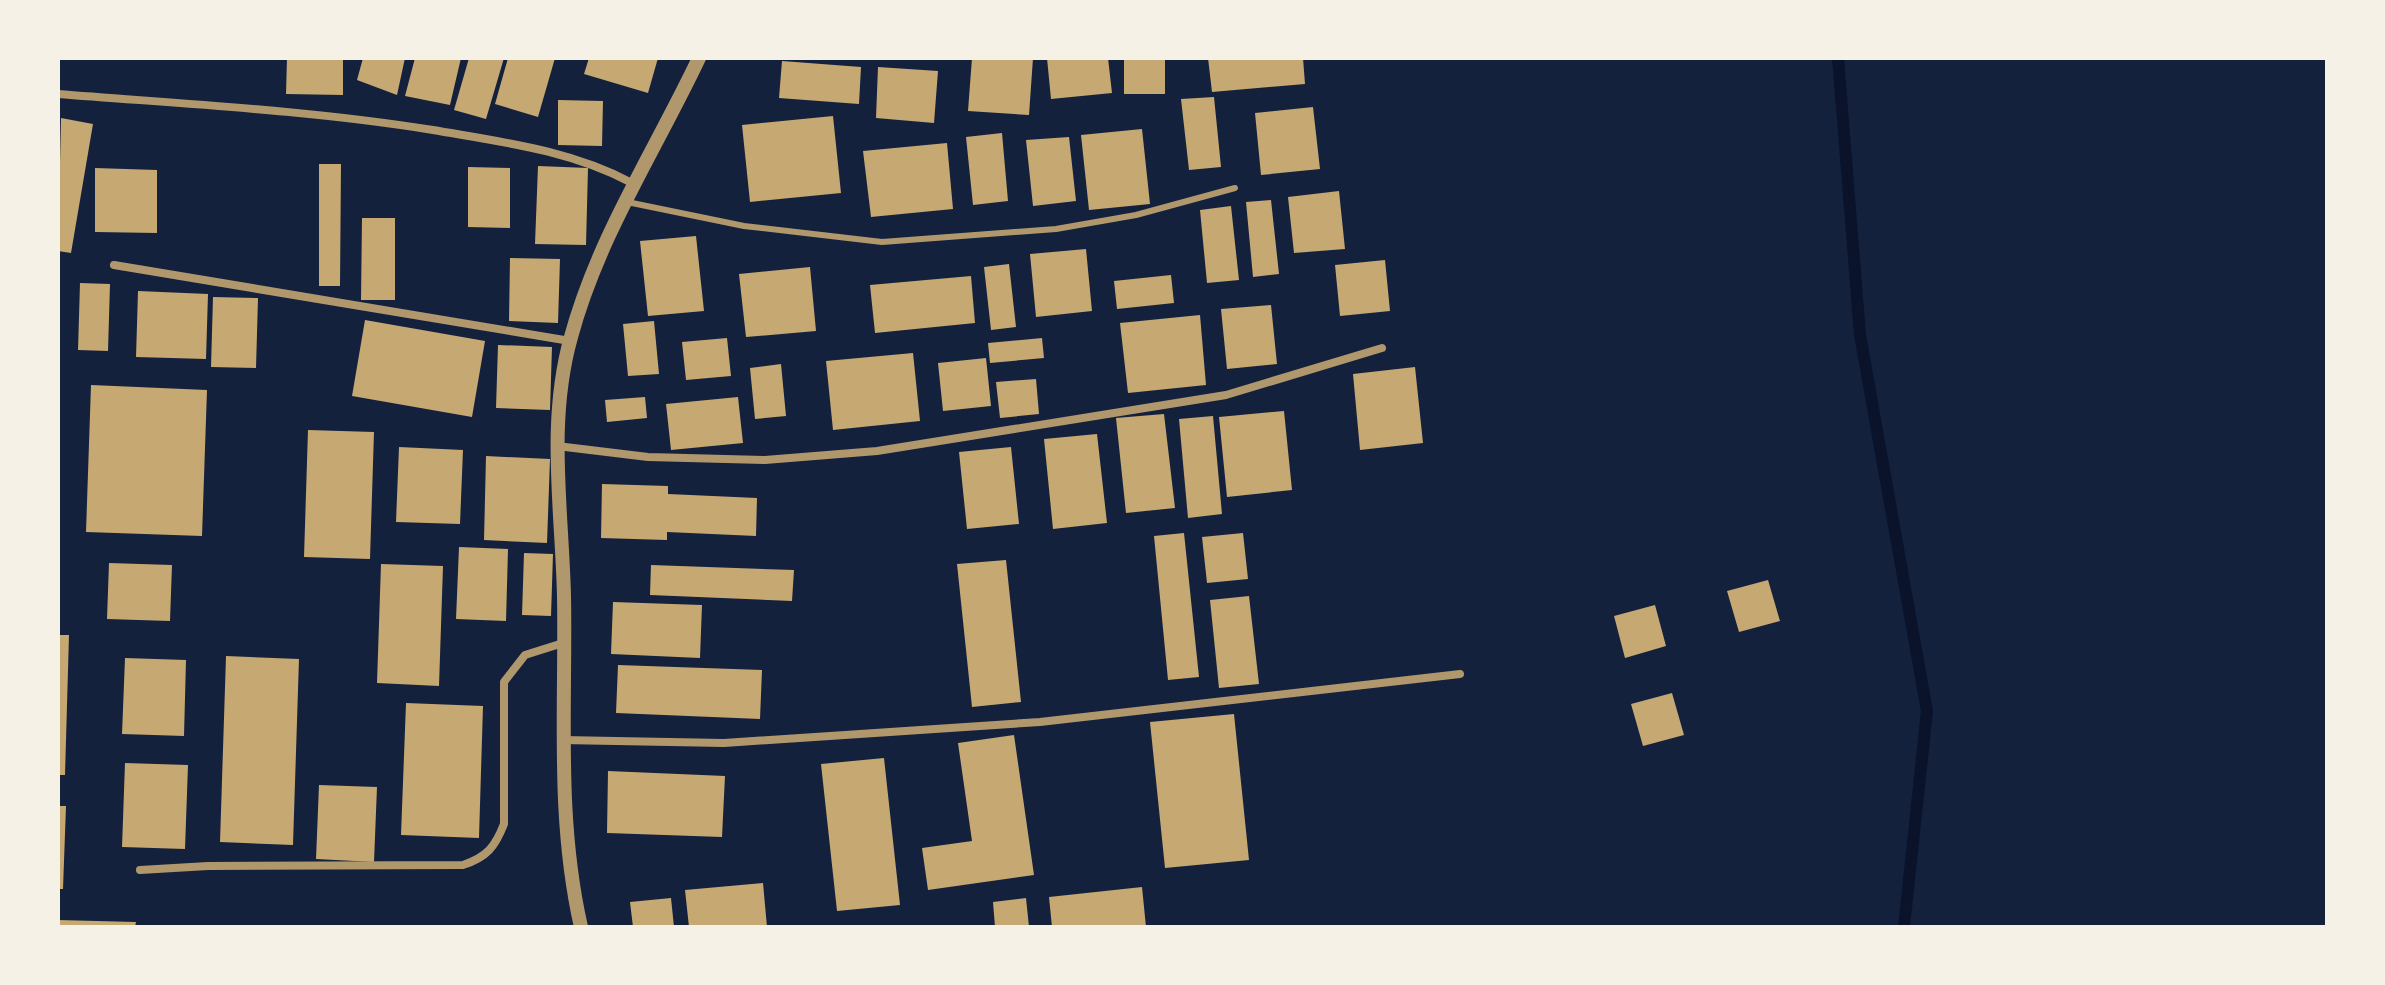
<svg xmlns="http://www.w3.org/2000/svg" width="2385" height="985" font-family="Jost,sans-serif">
<rect width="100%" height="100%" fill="#14213d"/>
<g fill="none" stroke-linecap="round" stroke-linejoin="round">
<path stroke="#0b132b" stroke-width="12" d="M 1838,58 L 1860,335 L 1927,711 L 1904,927"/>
</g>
<path fill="#c6a872" d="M 287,58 L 343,58 L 343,95 L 286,94 Z
M 363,58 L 405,58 L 397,95 L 357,80 Z
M 415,58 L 461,58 L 450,105 L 405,96 Z
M 469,58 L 504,58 L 486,119 L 454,110 Z
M 508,58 L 555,58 L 538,117 L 495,104 Z
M 589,58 L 658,58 L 648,93 L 584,74 Z
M 972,58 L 1033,58 L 1029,115 L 968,111 Z
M 1047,58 L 1108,58 L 1112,93 L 1051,99 Z
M 1124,58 L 1165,58 L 1165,94 L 1124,94 Z
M 1208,58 L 1303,58 L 1305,84 L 1212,92 Z
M 782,61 L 861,67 L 859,104 L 779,98 Z
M 878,67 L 938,71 L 934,123 L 876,118 Z
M 1214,97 L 1221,167 L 1189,170 L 1181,99 Z
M 558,100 L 603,101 L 602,146 L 558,145 Z
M 1313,107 L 1320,169 L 1261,175 L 1255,113 Z
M 833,116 L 841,193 L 750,202 L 742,125 Z
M 61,118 L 93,124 L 71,253 L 58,251 Z
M 1142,129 L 1150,204 L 1089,210 L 1081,135 Z
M 1002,133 L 1008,201 L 973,205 L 966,137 Z
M 1069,137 L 1076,201 L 1033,206 L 1026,140 Z
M 947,143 L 953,209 L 871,217 L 863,151 Z
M 319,164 L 341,164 L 340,286 L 319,286 Z
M 538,166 L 588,168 L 586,245 L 535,244 Z
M 468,167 L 510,168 L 510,228 L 468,227 Z
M 95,168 L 157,170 L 157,233 L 95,232 Z
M 1339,191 L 1345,249 L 1294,253 L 1288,197 Z
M 1271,200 L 1279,274 L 1253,277 L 1246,202 Z
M 1231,206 L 1239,280 L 1207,283 L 1200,210 Z
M 362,218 L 395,218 L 395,300 L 361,300 Z
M 696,236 L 704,311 L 648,316 L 640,241 Z
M 1086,249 L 1092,311 L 1036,317 L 1030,254 Z
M 510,258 L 560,259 L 558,323 L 509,321 Z
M 1385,260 L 1390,311 L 1340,316 L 1335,265 Z
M 1009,264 L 1016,327 L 991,330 L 984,267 Z
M 810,267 L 816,331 L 746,337 L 739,274 Z
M 1171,275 L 1174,303 L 1117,309 L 1114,281 Z
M 971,276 L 975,323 L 875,333 L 870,285 Z
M 80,283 L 110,284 L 108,351 L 78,350 Z
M 138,291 L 208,294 L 206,359 L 136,357 Z
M 213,297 L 258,298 L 256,368 L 211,367 Z
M 1271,305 L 1277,364 L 1227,369 L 1221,309 Z
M 1200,315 L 1206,385 L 1128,393 L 1120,323 Z
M 365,320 L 485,341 L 472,417 L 352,396 Z
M 654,321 L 659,374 L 628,376 L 623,324 Z
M 727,338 L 731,376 L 686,380 L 682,342 Z
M 1042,338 L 1044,358 L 990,363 L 988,343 Z
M 498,345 L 552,347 L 550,410 L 496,408 Z
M 913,353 L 920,421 L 833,430 L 826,361 Z
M 986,358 L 991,406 L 943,411 L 938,363 Z
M 781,364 L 786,416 L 755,419 L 750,368 Z
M 1415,367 L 1423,443 L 1360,450 L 1353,374 Z
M 1036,379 L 1039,414 L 1000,418 L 996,382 Z
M 91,385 L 207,390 L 202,536 L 86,532 Z
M 645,397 L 647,418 L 607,422 L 605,400 Z
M 738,397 L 743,443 L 671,450 L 666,404 Z
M 1284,411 L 1292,490 L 1227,497 L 1219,417 Z
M 1164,414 L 1175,508 L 1126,513 L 1116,418 Z
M 1213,416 L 1222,514 L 1188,518 L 1179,419 Z
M 308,430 L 374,432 L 370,559 L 304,557 Z
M 1097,434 L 1107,523 L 1053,529 L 1044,439 Z
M 399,447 L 463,450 L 460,524 L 396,522 Z
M 1011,447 L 1019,524 L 967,529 L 959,452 Z
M 486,456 L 550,459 L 547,543 L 484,540 Z
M 602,484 L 668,486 L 668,494 L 757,498 L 756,536 L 667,532 L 667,540 L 601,538 Z
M 1184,533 L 1199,677 L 1168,680 L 1154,536 Z
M 1243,533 L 1248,579 L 1207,583 L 1202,537 Z
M 459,547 L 508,549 L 506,621 L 456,619 Z
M 524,553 L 553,554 L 551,616 L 522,615 Z
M 1006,560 L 1021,702 L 972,707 L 957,564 Z
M 109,563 L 172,565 L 170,621 L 107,619 Z
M 381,564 L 443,566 L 439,686 L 377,683 Z
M 651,565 L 794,570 L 792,601 L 650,595 Z
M 1768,580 L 1780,621 L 1739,632 L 1727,591 Z
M 1249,596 L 1259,684 L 1219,688 L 1210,600 Z
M 613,602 L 702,605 L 700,658 L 611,654 Z
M 1655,605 L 1666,646 L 1625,658 L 1614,616 Z
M 58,635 L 69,635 L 65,775 L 58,775 Z
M 226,656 L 299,659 L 293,845 L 220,842 Z
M 125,658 L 186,660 L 184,736 L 122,734 Z
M 618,665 L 762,670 L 760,719 L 616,713 Z
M 1672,693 L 1684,735 L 1643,746 L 1631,704 Z
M 406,703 L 483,706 L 479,838 L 401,835 Z
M 1234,714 L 1249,860 L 1165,868 L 1150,722 Z
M 1014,735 L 1034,875 L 928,890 L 922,848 L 972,841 L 958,743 Z
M 884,758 L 900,905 L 837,911 L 821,764 Z
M 125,763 L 188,765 L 185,849 L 122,847 Z
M 608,771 L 725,776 L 722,837 L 607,833 Z
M 319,785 L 377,787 L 374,862 L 316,859 Z
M 58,806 L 66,806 L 63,889 L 58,889 Z
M 763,883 L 767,927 L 689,927 L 685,890 Z
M 1142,887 L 1146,927 L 1052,927 L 1049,897 Z
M 671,898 L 674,927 L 633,927 L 630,902 Z
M 1026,898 L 1029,927 L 995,927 L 993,902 Z
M 58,920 L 136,922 L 135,927 L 58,927 Z"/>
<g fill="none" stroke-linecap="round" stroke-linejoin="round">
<path stroke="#b1986c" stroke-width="6" d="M 627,202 L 744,226 L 882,242 L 1056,229 L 1136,215 L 1235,188"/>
<path stroke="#b1986c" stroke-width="8" d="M 58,94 C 184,104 308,110 433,130 C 502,142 570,150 632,183
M 114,265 L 570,341
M 557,446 L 648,457 L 765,460 L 877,451 L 1226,395 L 1382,348
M 562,740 L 724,743 L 1040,722 L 1460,674
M 140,870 L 208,866 L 463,865 C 487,857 495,847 504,824 L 504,682 L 525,655 L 563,643"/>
<path stroke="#b1986c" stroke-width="14" d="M 581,927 C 556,817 566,707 564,596 C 562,510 547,422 571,337 C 598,237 655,151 699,58"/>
</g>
<rect width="2385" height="985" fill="none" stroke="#f6f1e7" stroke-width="120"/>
</svg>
